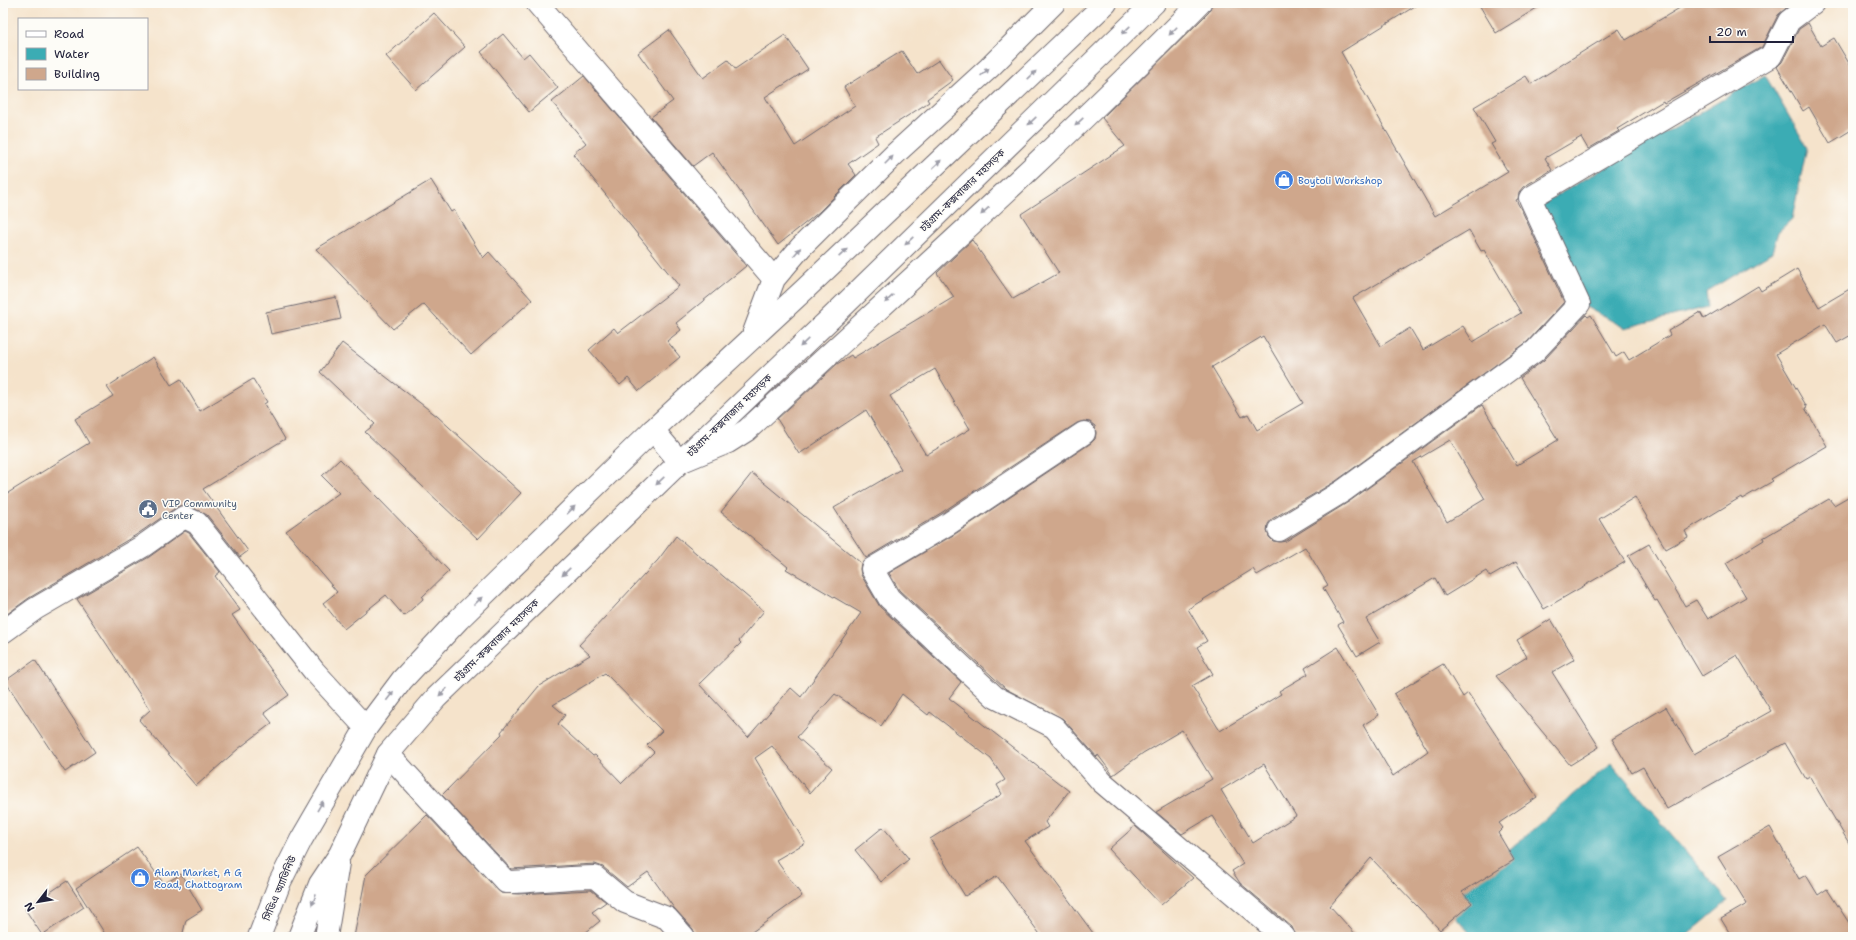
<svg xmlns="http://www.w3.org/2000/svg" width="1856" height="940" font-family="'Shantell Sans','Noto Sans Bengali',sans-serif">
<rect width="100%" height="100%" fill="#fdfcf7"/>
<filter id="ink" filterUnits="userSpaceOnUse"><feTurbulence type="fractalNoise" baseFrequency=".025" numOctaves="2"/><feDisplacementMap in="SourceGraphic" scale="8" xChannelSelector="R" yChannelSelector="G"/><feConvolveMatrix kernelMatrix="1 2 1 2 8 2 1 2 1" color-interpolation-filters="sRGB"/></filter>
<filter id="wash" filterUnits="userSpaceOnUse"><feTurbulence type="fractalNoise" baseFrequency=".012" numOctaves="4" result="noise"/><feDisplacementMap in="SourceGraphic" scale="16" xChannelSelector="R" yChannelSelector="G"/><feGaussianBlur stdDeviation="0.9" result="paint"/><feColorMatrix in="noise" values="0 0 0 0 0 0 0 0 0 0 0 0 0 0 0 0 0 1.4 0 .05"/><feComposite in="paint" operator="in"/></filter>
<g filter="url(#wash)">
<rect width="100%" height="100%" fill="#f5e3cb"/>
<path fill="#3bacb4" stroke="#2e6778" d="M 1765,75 L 1807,147 L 1792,219 L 1778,232 L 1772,252 L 1706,292 L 1708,307 L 1625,328 L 1584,306 L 1540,205 Z
M 1611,763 L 1728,901 L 1685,937 L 1473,937 L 1445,904 Z"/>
<g id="blocks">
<path fill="#cfa78c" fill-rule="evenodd" d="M 1212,3 L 1420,3 L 1341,52 L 1435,216 L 1508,172 L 1491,144 L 1495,142 L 1474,107 L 1526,76 L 1531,84 L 1619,29 L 1626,40 L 1688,3 L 1792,3 L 1778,15 L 1762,47 L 1664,103 L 1663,101 L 1617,129 L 1619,131 L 1588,149 L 1581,137 L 1545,158 L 1552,170 L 1523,187 L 1519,192 L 1518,199 L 1516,200 L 1523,213 L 1564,302 L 1527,342 L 1336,481 L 1272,519 L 1268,524 L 1267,531 L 1269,537 L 1273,541 L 1280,542 L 1286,541 L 1350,501 L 1482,405 L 1517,465 L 1558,440 L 1520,378 L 1544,360 L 1586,315 L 1588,317 L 1591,315 L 1616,357 L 1624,352 L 1629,360 L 1670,335 L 1668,331 L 1700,312 L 1704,319 L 1758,286 L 1761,291 L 1797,269 L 1819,307 L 1853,287 L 1853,334 L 1837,343 L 1825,324 L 1776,354 L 1807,407 L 1805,408 L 1827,446 L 1771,479 L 1773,481 L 1742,499 L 1741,497 L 1685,531 L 1688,537 L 1666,549 L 1635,497 L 1599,519 L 1625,562 L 1544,609 L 1516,562 L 1490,577 L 1486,571 L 1445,596 L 1435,578 L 1366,619 L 1380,642 L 1357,656 L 1338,625 L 1343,622 L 1323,588 L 1328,585 L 1305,547 L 1257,575 L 1253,569 L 1188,609 L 1207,641 L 1197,647 L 1213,674 L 1192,686 L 1220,731 L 1281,694 L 1279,691 L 1308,674 L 1305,668 L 1338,647 L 1379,715 L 1363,725 L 1393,776 L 1428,751 L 1394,694 L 1443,664 L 1463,697 L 1468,693 L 1537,797 L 1499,823 L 1503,828 L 1498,833 L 1514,860 L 1462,892 L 1472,903 L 1440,930 L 1371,858 L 1330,906 L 1358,937 L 1296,937 L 1292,927 L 1240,883 L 1232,871 L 1243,864 L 1212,816 L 1182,834 L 1156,812 L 1212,779 L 1182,730 L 1143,753 L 1113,775 L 1098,755 L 1097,757 L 1063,719 L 1006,689 L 899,590 L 889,573 L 955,534 L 1091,443 L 1095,439 L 1096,433 L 1095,426 L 1090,422 L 1084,421 L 1077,423 L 941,513 L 866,558 L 834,508 L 901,469 L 866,410 L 799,454 L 777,419 L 837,364 L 851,355 L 853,358 L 954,297 L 937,273 L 972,240 L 1013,299 L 1059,273 L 1021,214 L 1125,146 L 1102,118 L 1209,12 ZM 1469,230 L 1481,251 L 1484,250 L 1521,313 L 1473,342 L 1463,326 L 1423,350 L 1410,328 L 1381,346 L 1353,298 ZM 1263,336 L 1303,403 L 1257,430 L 1248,414 L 1242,417 L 1212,367 ZM 935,369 L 970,429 L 926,455 L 890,396 ZM 1450,440 L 1485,499 L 1447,522 L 1413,462 ZM 1264,764 L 1296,816 L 1253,843 L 1221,790 Z
M 1478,3 L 1545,3 L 1496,33 Z
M 434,13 L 465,47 L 416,90 L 386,56 Z
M 1808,23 L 1821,46 L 1834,38 L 1853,70 L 1853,129 L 1830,143 L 1809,107 L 1803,111 L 1777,67 L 1782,62 L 1799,29 Z
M 669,30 L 703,78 L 728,60 L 735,69 L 785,35 L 808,69 L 765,97 L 795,146 L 855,106 L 844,87 L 902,51 L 917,74 L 939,60 L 953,80 L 927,99 L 929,102 L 875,137 L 878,143 L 848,164 L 856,175 L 819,212 L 778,245 L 712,152 L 693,166 L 651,117 L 673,101 L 638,53 Z
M 503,34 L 523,58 L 529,53 L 558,88 L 529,112 L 481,52 Z
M 584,76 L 746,266 L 676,323 L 681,330 L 667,341 L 680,357 L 639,391 L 628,378 L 620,385 L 589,350 L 614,328 L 618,333 L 679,286 L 573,154 L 586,143 L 552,102 Z
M 431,180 L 451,212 L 454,210 L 483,258 L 489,252 L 532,300 L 471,355 L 424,304 L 393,329 L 316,249 Z
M 336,297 L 341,319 L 271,334 L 266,312 Z
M 342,343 L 437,416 L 521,493 L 478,539 L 365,432 L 375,424 L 320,372 Z
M 153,357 L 171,385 L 181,379 L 200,411 L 253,379 L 267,402 L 264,404 L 285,439 L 203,489 L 248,551 L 240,557 L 207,515 L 189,506 L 182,505 L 177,507 L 136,535 L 29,598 L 3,617 L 3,496 L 89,443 L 75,419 L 113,396 L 107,387 Z
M 340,459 L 449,571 L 422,597 L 423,599 L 404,616 L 386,595 L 344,629 L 323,603 L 337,592 L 286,531 L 339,493 L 322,476 Z
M 752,473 L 861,563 L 860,569 L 861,575 L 880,607 L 961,682 L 949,698 L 1069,791 L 1045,822 L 1048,827 L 1025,841 L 1096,937 L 1042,937 L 997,876 L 965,896 L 930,839 L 1002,794 L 997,785 L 1005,780 L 991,759 L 930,712 L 928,715 L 902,694 L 881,726 L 835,694 L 797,737 L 832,768 L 810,793 L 772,746 L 755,758 L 805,843 L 776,860 L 802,896 L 745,937 L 696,937 L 693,929 L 674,908 L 648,872 L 627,887 L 603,867 L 595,864 L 511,869 L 442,795 L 502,734 L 501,732 L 539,686 L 590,655 L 579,645 L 658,560 L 676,536 L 764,611 L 739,641 L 741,643 L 699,684 L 748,737 L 791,688 L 801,697 L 861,613 L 786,569 L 788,567 L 721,512 ZM 605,673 L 662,731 L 647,745 L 654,752 L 622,783 L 595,755 L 593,756 L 558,724 L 565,715 L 553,705 Z
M 1853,494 L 1853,850 L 1810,777 L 1806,779 L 1785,743 L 1667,809 L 1643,767 L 1632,773 L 1612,739 L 1666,707 L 1694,754 L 1771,711 L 1737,655 L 1702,676 L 1657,600 L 1655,601 L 1628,556 L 1649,544 L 1685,606 L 1696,600 L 1708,619 L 1746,597 L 1726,563 L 1764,540 L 1763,538 L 1829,499 L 1834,505 Z
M 185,531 L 189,533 L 220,572 L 215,576 L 240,610 L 232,615 L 289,695 L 264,713 L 272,723 L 238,749 L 196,786 L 139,720 L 150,710 L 77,599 L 149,557 Z
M 1551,619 L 1575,659 L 1552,672 L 1599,747 L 1570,765 L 1496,676 L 1527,657 L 1517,640 Z
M 35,660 L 95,752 L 65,772 L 5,681 Z
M 427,815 L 501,893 L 518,894 L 591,890 L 606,902 L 592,912 L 600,921 L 580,937 L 354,937 L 366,875 Z
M 1135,826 L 1193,878 L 1161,905 L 1109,849 Z
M 883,827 L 909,859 L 881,882 L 855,850 Z
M 1770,827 L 1799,879 L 1806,875 L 1818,895 L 1827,889 L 1853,929 L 1853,937 L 1732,937 L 1721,919 L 1747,904 L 1718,857 Z
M 137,847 L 164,884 L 181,874 L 202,910 L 186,920 L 182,937 L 107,937 L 76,888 Z
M 67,881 L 84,907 L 42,935 L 25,909 Z"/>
</g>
</g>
<g filter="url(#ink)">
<use href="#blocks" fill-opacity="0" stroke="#6c666d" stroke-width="1"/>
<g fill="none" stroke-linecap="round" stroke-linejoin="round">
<defs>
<path id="minor" d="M 537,3 L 774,279
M 753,335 L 774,279 L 801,247 L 896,153 L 989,68 L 1054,3
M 653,430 L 680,462 L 728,442 L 747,430 C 899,289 1055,152 1200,3
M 1084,433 L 948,524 L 872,569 L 889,598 L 995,697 L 1054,727 L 1102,782 L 1284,937
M 1279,530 L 1343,491 L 1535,351 L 1579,304 L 1530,198 L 1771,56 L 1789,21 L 1813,3
M 3,632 L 35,609 L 143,546 L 184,517 L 197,523 L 314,671 L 366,728
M 388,754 L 506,882 C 536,882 565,877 595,877 L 625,902 L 667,918 L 684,937"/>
<path id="highway" d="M 259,937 L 280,882 L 301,840 L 366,728 L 402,680 L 459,619 L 653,430 L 804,290 L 1106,3
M 299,937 L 320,884 L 340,854 L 388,754 L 436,698 L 680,462 L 833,316 L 1154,3
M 326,937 L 338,863"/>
</defs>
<use href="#minor" stroke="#6c666d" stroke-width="24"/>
<use href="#highway" stroke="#6c666d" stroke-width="24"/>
<use href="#minor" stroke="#fff" stroke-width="22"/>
<use href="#highway" stroke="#fff" stroke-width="22"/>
</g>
<defs><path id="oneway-solid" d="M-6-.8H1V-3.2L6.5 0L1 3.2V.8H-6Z"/></defs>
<g fill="#9c9ca7">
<use href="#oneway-solid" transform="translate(1126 30) rotate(136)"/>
<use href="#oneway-solid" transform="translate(1173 31) rotate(134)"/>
<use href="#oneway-solid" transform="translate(985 72) rotate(-42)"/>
<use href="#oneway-solid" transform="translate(1032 75) rotate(-44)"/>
<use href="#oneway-solid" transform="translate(1032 121) rotate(136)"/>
<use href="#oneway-solid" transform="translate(1079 122) rotate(136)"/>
<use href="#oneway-solid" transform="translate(889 160) rotate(-45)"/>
<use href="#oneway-solid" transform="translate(937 164) rotate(-43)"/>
<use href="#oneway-solid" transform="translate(985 211) rotate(137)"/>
<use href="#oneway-solid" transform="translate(909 241) rotate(136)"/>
<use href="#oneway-solid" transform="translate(797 252) rotate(-50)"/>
<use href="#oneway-solid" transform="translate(843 253) rotate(-43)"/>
<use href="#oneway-solid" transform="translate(889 299) rotate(137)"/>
<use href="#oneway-solid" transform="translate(804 343) rotate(136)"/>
<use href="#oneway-solid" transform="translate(660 481) rotate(136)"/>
<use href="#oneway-solid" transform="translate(571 510) rotate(-44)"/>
<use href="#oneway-solid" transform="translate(566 572) rotate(136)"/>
<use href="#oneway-solid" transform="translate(478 601) rotate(-44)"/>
<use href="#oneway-solid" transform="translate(443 692) rotate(136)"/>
<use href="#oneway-solid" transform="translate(390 696) rotate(-53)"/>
<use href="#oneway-solid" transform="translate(320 806) rotate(-60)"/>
<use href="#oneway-solid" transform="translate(314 900) rotate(111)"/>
</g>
</g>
<defs>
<symbol id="shop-disc" viewBox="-11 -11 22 22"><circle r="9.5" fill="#3f7fe0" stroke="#fdfcf7"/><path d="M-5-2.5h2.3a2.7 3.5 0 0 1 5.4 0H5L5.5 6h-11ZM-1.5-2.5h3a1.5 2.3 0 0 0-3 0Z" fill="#fff"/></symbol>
<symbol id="civic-disc" viewBox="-11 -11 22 22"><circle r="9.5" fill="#5c6f8a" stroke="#fdfcf7"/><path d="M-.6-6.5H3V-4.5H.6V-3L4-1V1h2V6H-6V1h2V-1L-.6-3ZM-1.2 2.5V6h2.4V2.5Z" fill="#fff"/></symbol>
</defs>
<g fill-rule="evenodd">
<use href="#shop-disc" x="1273" y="169" width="22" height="22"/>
<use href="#civic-disc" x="137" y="498" width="22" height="22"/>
<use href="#shop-disc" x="129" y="867" width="22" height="22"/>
</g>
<g text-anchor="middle" stroke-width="3" stroke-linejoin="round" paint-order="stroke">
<g font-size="10" fill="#366cbe" stroke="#fdfcf7" text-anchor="start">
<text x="1298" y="184">Boytoli Workshop</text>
<text x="154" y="876">Alam Market, A G<tspan x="154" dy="12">Road, Chattogram</tspan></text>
</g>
<g font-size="10" fill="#22223b" stroke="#fdfcf7">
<text transform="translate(962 190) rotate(-44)" y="4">চট্টগ্রাম-কক্সবাজার মহাসড়ক</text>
<text transform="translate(729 415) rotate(-44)" y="4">চট্টগ্রাম-কক্সবাজার মহাসড়ক</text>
<text transform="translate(496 640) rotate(-44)" y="4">চট্টগ্রাম-কক্সবাজার মহাসড়ক</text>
<text transform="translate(279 888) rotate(-67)" y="4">সিডিএ অ্যাভিনিউ</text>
</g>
<g font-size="10" fill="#4e5e75" stroke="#fdfcf7" text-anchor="start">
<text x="162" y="507">VIP Community<tspan x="162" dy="12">Center</tspan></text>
</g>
</g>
<rect width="1856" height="940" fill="none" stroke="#fdfcf7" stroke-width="16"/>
<rect x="18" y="18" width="130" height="72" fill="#fdfcf7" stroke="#a5a5ac"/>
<rect x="26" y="31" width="20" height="6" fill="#ffffff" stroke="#a5a5ac"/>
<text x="54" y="38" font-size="12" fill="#22223b">Road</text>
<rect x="26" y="48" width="20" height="12" fill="#3bacb4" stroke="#a5a5ac"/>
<text x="54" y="58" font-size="12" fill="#22223b">Water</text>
<rect x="26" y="68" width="20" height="12" fill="#cfa78c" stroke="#a5a5ac"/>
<text x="54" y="78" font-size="12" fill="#22223b">Building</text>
<g transform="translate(38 902) rotate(239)" stroke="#fdfcf7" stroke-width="3" paint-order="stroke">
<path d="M0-3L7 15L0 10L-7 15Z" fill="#22223b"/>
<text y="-6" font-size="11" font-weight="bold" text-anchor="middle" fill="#22223b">N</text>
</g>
<path d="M1710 36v6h83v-6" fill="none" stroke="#22223b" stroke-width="2"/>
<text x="1716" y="36" font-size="12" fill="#22223b" stroke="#fdfcf7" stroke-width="3" paint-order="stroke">20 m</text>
</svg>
